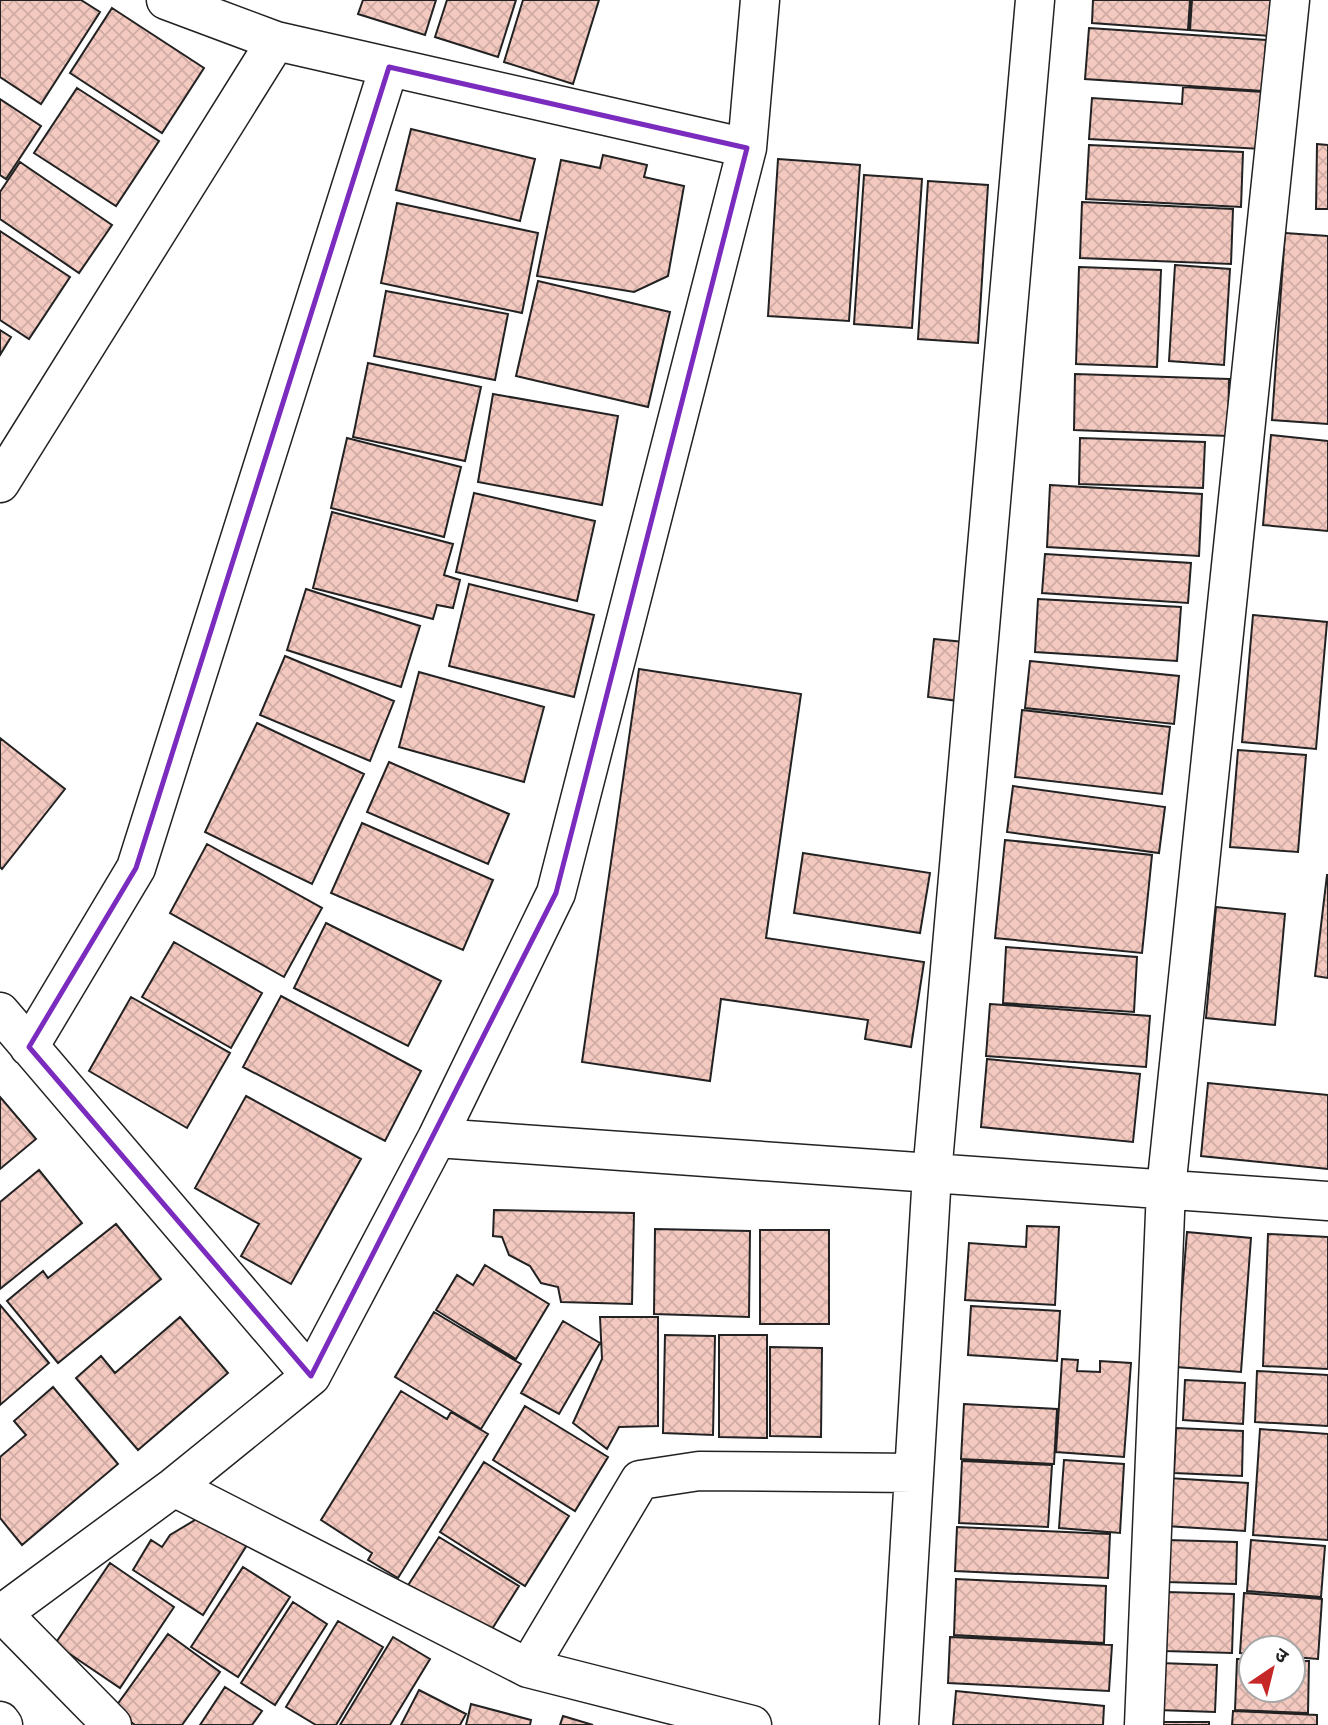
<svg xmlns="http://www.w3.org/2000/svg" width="1328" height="1725" font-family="'PT Sans','Noto Sans Devanagari',sans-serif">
<defs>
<pattern id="building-cross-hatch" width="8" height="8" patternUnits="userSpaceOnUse" patternTransform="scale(1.75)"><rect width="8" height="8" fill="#f3c9c0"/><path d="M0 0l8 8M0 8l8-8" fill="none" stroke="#d0aca5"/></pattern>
</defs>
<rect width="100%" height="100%" fill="#fff"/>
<path fill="url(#building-cross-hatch)" stroke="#222" stroke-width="2" d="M 0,0 L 81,0 L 100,12 L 41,104 L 0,77 Z
M 363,0 L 436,0 L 425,35 L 358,14 Z
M 447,0 L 516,0 L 498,57 L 435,37 Z
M 523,0 L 599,0 L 573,84 L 504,62 Z
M 1093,0 L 1190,0 L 1188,30 L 1092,23 Z
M 1192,0 L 1273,0 L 1270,36 L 1190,30 Z
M 112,8 L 204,68 L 162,133 L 70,73 Z
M 1089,28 L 1266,40 L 1263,91 L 1085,79 Z
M 1183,87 L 1264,92 L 1261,149 L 1089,139 L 1092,98 L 1182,104 Z
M 77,88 L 159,141 L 116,206 L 34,153 Z
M 0,99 L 41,126 L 6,179 L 0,175 Z
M 411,129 L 535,159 L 520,221 L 396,190 Z
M 1317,144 L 1328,145 L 1328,209 L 1316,209 Z
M 1089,145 L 1243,152 L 1241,207 L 1086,199 Z
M 603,155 L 647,165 L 644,177 L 684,186 L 668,276 L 634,292 L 537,276 L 561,160 L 600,168 Z
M 778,159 L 860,165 L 849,321 L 768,316 Z
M 20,162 L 112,225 L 79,273 L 0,219 L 0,192 Z
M 864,175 L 922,179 L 912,328 L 854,324 Z
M 928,181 L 988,185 L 978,343 L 918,339 Z
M 1082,202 L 1233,209 L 1231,264 L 1080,258 Z
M 397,203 L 538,233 L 522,313 L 381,283 Z
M 0,231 L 70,277 L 29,339 L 0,320 Z
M 1285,233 L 1328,236 L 1328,424 L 1272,420 Z
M 1175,265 L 1230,269 L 1224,365 L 1169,361 Z
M 1079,267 L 1161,270 L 1157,367 L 1076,364 Z
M 538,281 L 670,312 L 648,407 L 516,376 Z
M 386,291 L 508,314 L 495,380 L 374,356 Z
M 0,330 L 11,337 L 0,355 Z
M 368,363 L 481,387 L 465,461 L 353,437 Z
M 1075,374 L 1229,379 L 1228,436 L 1074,430 Z
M 493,394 L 618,416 L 602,505 L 478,482 Z
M 1271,435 L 1328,441 L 1328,531 L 1263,525 Z
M 347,438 L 461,467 L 444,537 L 331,508 Z
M 1080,438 L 1205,442 L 1203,488 L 1079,484 Z
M 1050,485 L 1202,494 L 1199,556 L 1047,547 Z
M 474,493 L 595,521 L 577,601 L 456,572 Z
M 332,512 L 453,544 L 444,575 L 460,580 L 453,608 L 437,605 L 433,619 L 313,588 Z
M 1045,554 L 1191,563 L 1188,603 L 1042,593 Z
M 469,584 L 594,615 L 574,697 L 449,666 Z
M 306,589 L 420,626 L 401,687 L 287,650 Z
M 1038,599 L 1181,607 L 1177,661 L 1035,652 Z
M 1253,615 L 1327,622 L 1316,749 L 1242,742 Z
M 934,639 L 964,642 L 958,701 L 928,697 Z
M 285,656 L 394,701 L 370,761 L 260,715 Z
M 1030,661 L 1179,676 L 1174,724 L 1025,708 Z
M 639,669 L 801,694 L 766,938 L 924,962 L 911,1047 L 865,1039 L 868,1020 L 721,999 L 710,1081 L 582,1062 Z
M 419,672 L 544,707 L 524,782 L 399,747 Z
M 1022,710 L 1170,727 L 1162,794 L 1015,777 Z
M 257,723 L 364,774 L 312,884 L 205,832 Z
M 0,738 L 65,789 L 2,869 L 0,867 Z
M 1238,750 L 1306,755 L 1298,852 L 1230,847 Z
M 389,762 L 509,814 L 488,864 L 367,812 Z
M 1013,786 L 1165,807 L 1159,853 L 1007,832 Z
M 362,823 L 493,880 L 463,950 L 331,893 Z
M 1005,840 L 1152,855 L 1142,953 L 995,938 Z
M 207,844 L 322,908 L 284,977 L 170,913 Z
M 803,853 L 930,873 L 920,933 L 794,913 Z
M 1327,875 L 1328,875 L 1328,978 L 1315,976 Z
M 1216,907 L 1285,914 L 1275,1025 L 1206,1018 Z
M 326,923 L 441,981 L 408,1046 L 294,988 Z
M 174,942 L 262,993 L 231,1048 L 142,997 Z
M 1006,947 L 1137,957 L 1134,1012 L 1003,1003 Z
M 281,996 L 421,1071 L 385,1141 L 243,1067 Z
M 131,997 L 230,1053 L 187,1128 L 89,1071 Z
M 990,1004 L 1150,1016 L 1146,1067 L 986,1056 Z
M 987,1059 L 1140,1074 L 1133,1142 L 981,1127 Z
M 1208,1083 L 1328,1095 L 1328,1169 L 1201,1156 Z
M 246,1096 L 361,1159 L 291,1284 L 241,1256 L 259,1224 L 195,1188 Z
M 0,1097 L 36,1139 L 0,1169 Z
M 39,1170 L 82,1223 L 0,1289 L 0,1202 Z
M 494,1210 L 634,1213 L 632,1304 L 561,1302 L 558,1287 L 541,1283 L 530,1266 L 509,1255 L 502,1237 L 493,1236 Z
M 116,1224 L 161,1279 L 58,1363 L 7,1301 L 43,1271 L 48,1278 Z
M 1027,1226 L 1059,1227 L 1055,1305 L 965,1300 L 969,1243 L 1026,1247 Z
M 655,1229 L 750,1231 L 749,1317 L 654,1314 Z
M 760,1230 L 829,1230 L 829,1324 L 760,1324 Z
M 1187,1232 L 1251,1238 L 1241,1372 L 1176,1367 Z
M 1268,1234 L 1328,1237 L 1328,1369 L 1263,1366 Z
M 485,1265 L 549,1304 L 516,1359 L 436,1310 L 457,1275 L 473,1285 Z
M 0,1305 L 49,1363 L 0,1405 Z
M 971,1306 L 1060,1311 L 1057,1361 L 968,1355 Z
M 434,1312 L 521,1364 L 481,1429 L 395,1377 Z
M 180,1317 L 228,1373 L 138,1450 L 76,1378 L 101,1356 L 115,1373 Z
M 600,1317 L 658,1317 L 658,1426 L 619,1427 L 607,1449 L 573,1423 L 602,1359 Z
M 563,1321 L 600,1343 L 559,1414 L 521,1393 Z
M 665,1335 L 715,1336 L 713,1435 L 663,1433 Z
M 719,1335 L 767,1335 L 767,1438 L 719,1437 Z
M 770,1347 L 822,1348 L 821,1437 L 770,1436 Z
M 1062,1359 L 1078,1360 L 1077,1371 L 1100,1372 L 1100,1361 L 1131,1363 L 1124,1457 L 1056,1452 Z
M 1257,1371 L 1328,1375 L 1328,1426 L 1255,1422 Z
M 1185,1380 L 1245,1383 L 1243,1424 L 1183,1420 Z
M 53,1387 L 118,1464 L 22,1545 L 0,1518 L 0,1457 L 26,1435 L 14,1421 Z
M 401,1391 L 447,1419 L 451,1412 L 488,1434 L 398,1578 L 368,1560 L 372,1553 L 321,1520 Z
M 964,1404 L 1057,1409 L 1054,1464 L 961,1459 Z
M 525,1406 L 608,1457 L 575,1511 L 493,1460 Z
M 1176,1428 L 1243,1431 L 1242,1476 L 1174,1473 Z
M 1260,1429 L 1328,1434 L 1328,1540 L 1253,1535 Z
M 1064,1460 L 1124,1464 L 1120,1533 L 1059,1528 Z
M 962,1461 L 1052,1465 L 1048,1527 L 959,1523 Z
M 484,1462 L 569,1516 L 525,1586 L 440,1532 Z
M 1168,1478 L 1248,1483 L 1245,1531 L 1166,1526 Z
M 210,1511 L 252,1537 L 203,1615 L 133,1570 L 151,1540 L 162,1547 L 170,1535 Z
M 957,1527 L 1110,1534 L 1108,1578 L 955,1571 Z
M 439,1537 L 519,1586 L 487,1637 L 407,1587 Z
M 1167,1540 L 1237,1542 L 1236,1584 L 1166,1582 Z
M 1251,1540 L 1325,1546 L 1321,1597 L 1247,1591 Z
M 110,1563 L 174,1607 L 120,1688 L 55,1644 Z
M 243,1567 L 290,1597 L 238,1677 L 191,1647 Z
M 956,1579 L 1106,1586 L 1104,1643 L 954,1635 Z
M 1167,1592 L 1234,1594 L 1232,1653 L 1165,1651 Z
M 1244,1593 L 1322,1599 L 1318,1659 L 1293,1657 L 1293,1648 L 1251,1648 L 1251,1654 L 1240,1653 Z
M 293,1602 L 327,1624 L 275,1705 L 241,1683 Z
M 338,1621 L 383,1647 L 336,1725 L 316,1725 L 286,1707 Z
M 168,1634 L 220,1672 L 182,1725 L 135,1725 L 114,1709 Z
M 393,1637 L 430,1659 L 390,1725 L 340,1725 Z
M 950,1637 L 1112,1645 L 1109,1691 L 948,1683 Z
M 1237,1659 L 1251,1659 L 1251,1690 L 1293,1690 L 1293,1661 L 1309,1661 L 1308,1713 L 1235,1710 Z
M 1159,1663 L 1217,1665 L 1215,1712 L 1158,1710 Z
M 225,1687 L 262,1711 L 252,1725 L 200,1725 Z
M 419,1690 L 466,1714 L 460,1725 L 401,1725 Z
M 956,1691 L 1104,1706 L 1103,1725 L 953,1725 Z
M 471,1704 L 531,1720 L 530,1725 L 466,1725 Z
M 1233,1711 L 1317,1715 L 1317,1725 L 1232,1725 Z
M 563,1716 L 593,1725 L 560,1725 Z
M 1154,1722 L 1209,1722 L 1209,1725 L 1154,1725 Z"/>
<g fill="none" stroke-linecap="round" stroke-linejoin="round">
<defs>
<path id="minor" d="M 166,0 L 276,41 L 747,148
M 0,483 L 276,41
M 0,1012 L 311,1376
M 29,1047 L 136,868 L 389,67
M 437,1138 L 1328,1201
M 174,1487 L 528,1668 L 752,1725
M 0,1611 L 112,1725
M 0,1615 L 174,1487 L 311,1376 L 437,1138 L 556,893 L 747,148 L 760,0
M 528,1668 L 640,1480 L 699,1471 L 914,1473
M 0,1721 L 3,1725
M 899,1725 L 932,1174 L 1035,0
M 1144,1725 L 1166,1189 L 1290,0"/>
</defs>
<use href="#minor" stroke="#222" stroke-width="41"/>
<use href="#minor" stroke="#fff" stroke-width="38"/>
</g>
<path fill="none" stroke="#7b2cbf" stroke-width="5" stroke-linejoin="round" d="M 389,67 L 747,148 L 556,893 L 311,1376 L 29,1047 L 136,868 Z"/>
<g transform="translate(1272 1669) rotate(35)"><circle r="33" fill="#ffffff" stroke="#a7a7a7" stroke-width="2"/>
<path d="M0-5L12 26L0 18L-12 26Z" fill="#c62828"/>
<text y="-10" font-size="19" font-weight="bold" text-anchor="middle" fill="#222222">उ</text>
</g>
</svg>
